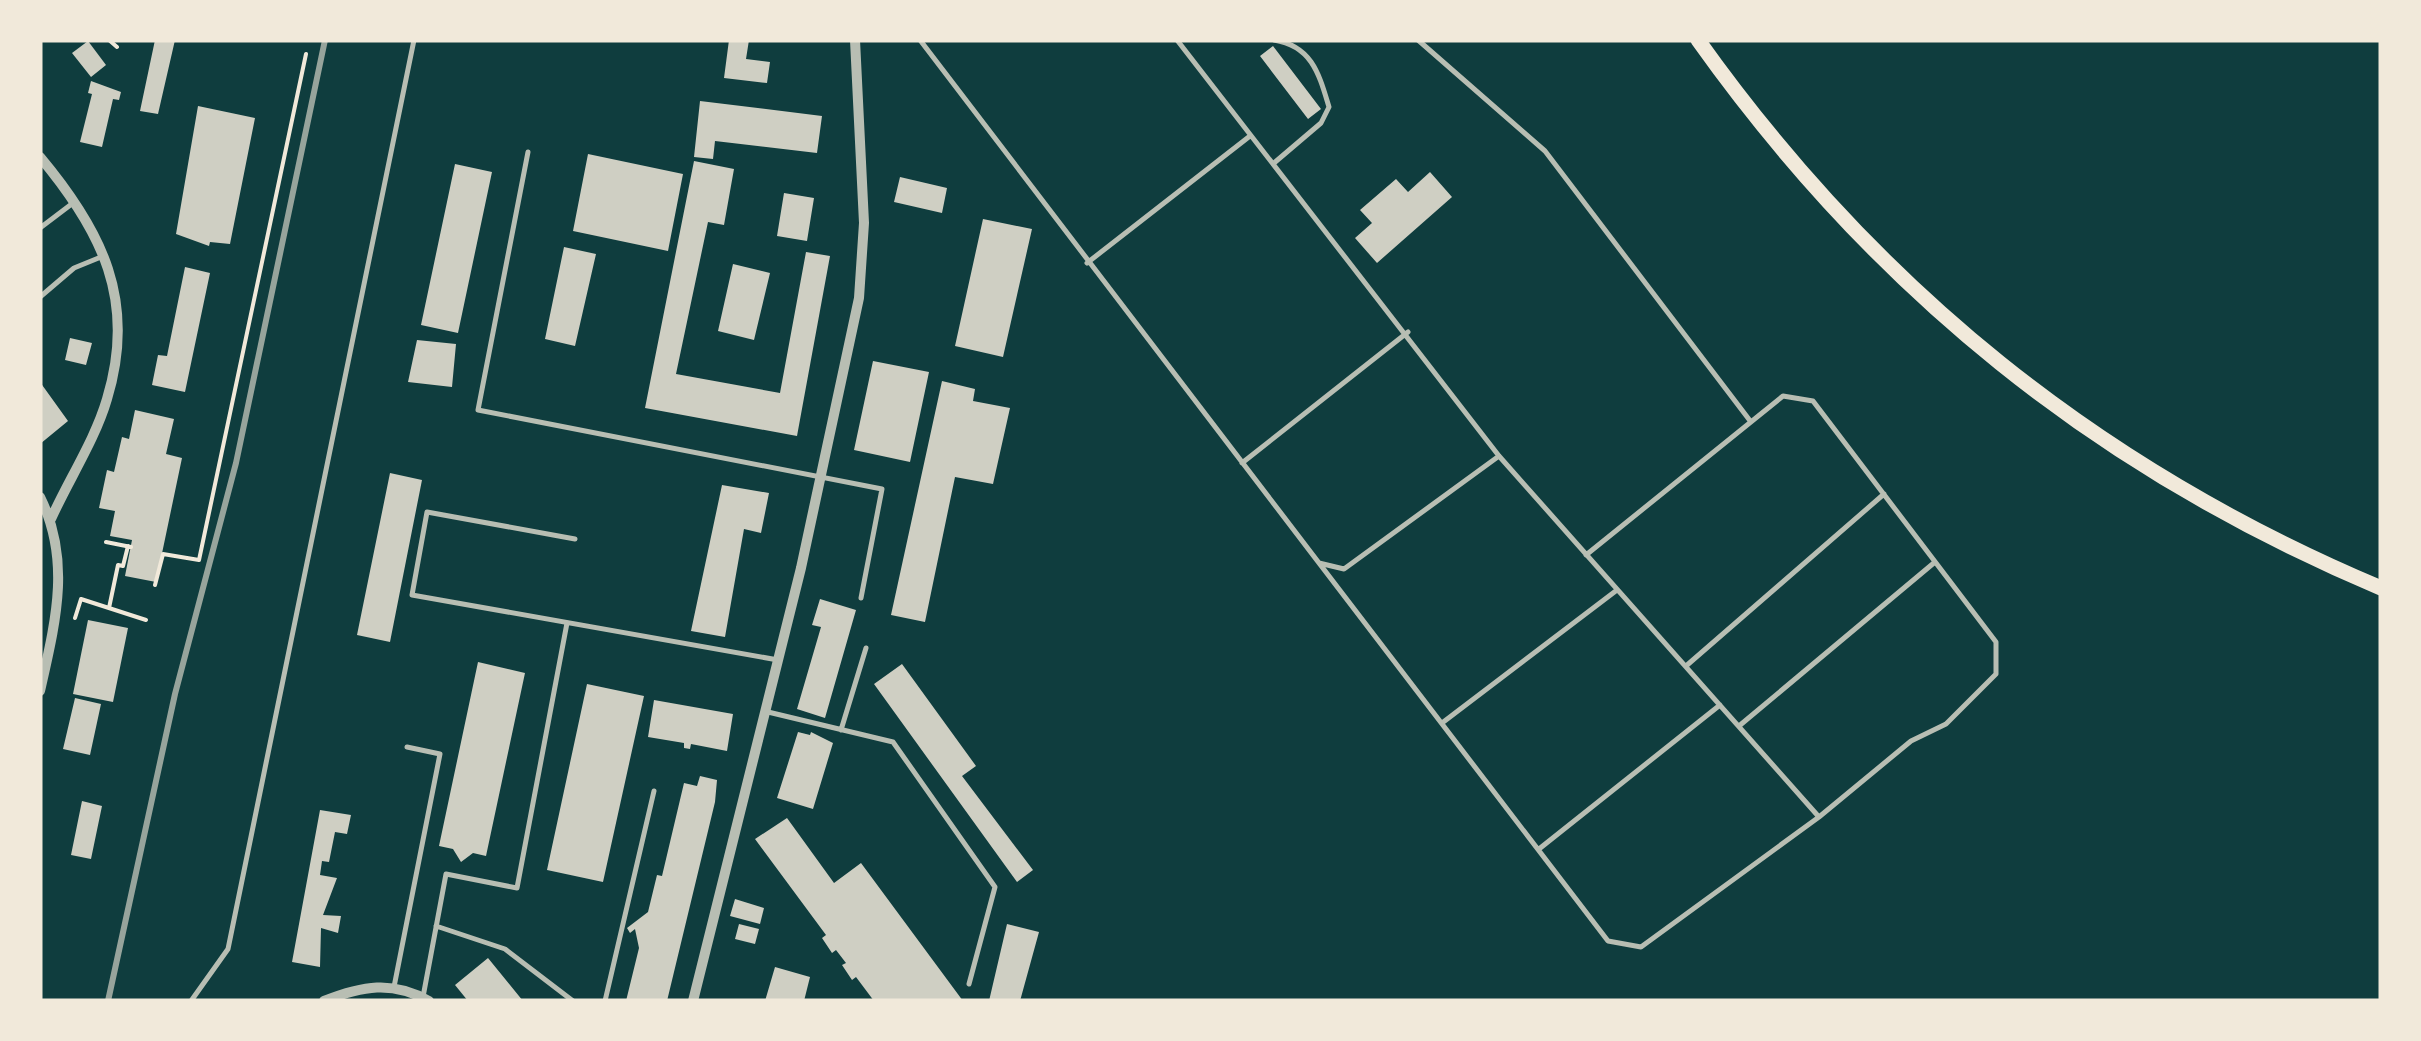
<svg xmlns="http://www.w3.org/2000/svg" width="2421" height="1041" font-family="Commissioner,sans-serif">
<rect width="100%" height="100%" fill="#0f3d3e"/>
<path fill="#cfcfc3" d="M 155,40 L 175,40 L 158,114 L 140,111 Z
M 729,40 L 749,40 L 746,59 L 770,62 L 767,83 L 724,78 Z
M 88,41 L 106,65 L 91,77 L 72,53 Z
M 1273,46 L 1321,109 L 1308,119 L 1260,56 Z
M 91,81 L 121,92 L 119,100 L 113,99 L 102,147 L 80,142 L 92,94 L 88,93 Z
M 700,101 L 822,116 L 817,153 L 715,141 L 713,159 L 694,157 Z
M 198,106 L 255,118 L 230,244 L 210,242 L 209,246 L 176,234 Z
M 588,154 L 683,174 L 668,251 L 573,231 Z
M 694,161 L 734,169 L 724,225 L 708,222 L 676,374 L 780,393 L 806,252 L 830,256 L 797,436 L 645,408 Z
M 455,164 L 492,172 L 458,333 L 421,325 Z
M 1430,172 L 1452,197 L 1377,263 L 1355,238 L 1372,223 L 1360,210 L 1396,179 L 1408,192 Z
M 900,177 L 947,188 L 942,213 L 894,202 Z
M 784,193 L 814,198 L 807,241 L 777,236 Z
M 983,219 L 1032,229 L 1003,357 L 955,346 Z
M 564,247 L 596,254 L 575,346 L 545,339 Z
M 733,264 L 770,273 L 754,340 L 718,331 Z
M 185,267 L 210,273 L 185,392 L 152,385 L 158,355 L 167,356 Z
M 70,338 L 92,343 L 86,365 L 65,360 Z
M 417,340 L 456,344 L 452,387 L 408,382 Z
M 873,361 L 929,372 L 910,462 L 854,450 Z
M 942,381 L 975,389 L 973,401 L 1010,408 L 993,484 L 955,477 L 925,622 L 891,615 Z
M 40,382 L 68,421 L 40,444 Z
M 135,410 L 174,419 L 166,454 L 182,458 L 156,582 L 125,576 L 132,540 L 110,536 L 115,511 L 99,508 L 107,470 L 114,472 L 122,437 L 129,439 Z
M 390,473 L 422,480 L 390,642 L 357,635 Z
M 722,485 L 769,493 L 761,533 L 744,529 L 725,637 L 691,631 Z
M 820,599 L 856,610 L 825,718 L 797,709 L 821,627 L 812,625 Z
M 88,620 L 128,628 L 113,702 L 73,694 Z
M 478,662 L 525,673 L 486,856 L 473,853 L 461,862 L 453,849 L 439,846 Z
M 902,664 L 976,766 L 962,776 L 1033,870 L 1017,882 L 874,684 Z
M 587,684 L 644,696 L 603,882 L 547,870 Z
M 75,698 L 101,704 L 90,755 L 63,749 Z
M 654,700 L 733,714 L 727,751 L 691,744 L 690,749 L 684,748 L 684,743 L 648,737 Z
M 798,732 L 810,735 L 811,732 L 833,743 L 813,809 L 777,798 Z
M 700,776 L 717,780 L 715,802 L 667,1001 L 626,1001 L 639,948 L 635,929 L 630,933 L 627,928 L 648,912 L 657,875 L 662,876 L 684,783 L 697,786 Z
M 82,801 L 102,806 L 91,859 L 71,855 Z
M 320,810 L 351,815 L 347,834 L 335,832 L 329,862 L 322,861 L 320,875 L 337,878 L 323,915 L 341,916 L 338,933 L 321,928 L 320,967 L 292,962 Z
M 787,818 L 834,883 L 861,863 L 963,1001 L 874,1001 L 856,977 L 852,980 L 842,965 L 846,963 L 836,950 L 832,953 L 822,938 L 826,935 L 755,839 Z
M 735,899 L 764,908 L 760,924 L 730,916 Z
M 739,924 L 759,929 L 755,944 L 735,939 Z
M 1007,924 L 1039,932 L 1020,1001 L 989,1001 Z
M 488,958 L 523,1001 L 468,1001 L 455,985 Z
M 775,967 L 810,977 L 804,1001 L 765,1001 Z"/>
<g fill="none" stroke-linecap="round" stroke-linejoin="round">
<path stroke="#f1e9da" stroke-width="4" d="M 109,40 L 117,47
M 106,542 L 131,547
M 155,585 L 163,554 L 199,560 L 306,54
M 109,608 L 118,565 L 123,566 L 128,546
M 75,618 L 81,599 L 146,620"/>
<path stroke="#b8beb3" stroke-width="5" d="M 920,40 L 1319,563 L 1344,569 L 1499,456
M 1177,40 L 1499,456 L 1819,817
M 1274,40 C 1312,46 1319,74 1329,107 L 1321,123 L 1274,163
M 1418,40 L 1545,151 L 1751,422
M 528,152 L 478,410 L 882,489 L 861,598
M 40,228 L 73,203
M 1087,263 L 1250,136
M 40,297 L 74,268 L 101,257
M 1242,463 L 1408,332
M 575,539 L 427,512 L 412,595 L 778,660
M 1319,563 L 1608,941 L 1641,947 L 1819,817 L 1911,741 L 1946,724 L 1996,674 L 1996,642 L 1813,401 L 1783,396 L 1586,555
M 1686,666 L 1884,494
M 768,712 L 893,742 L 995,887 L 969,984
M 1442,723 L 1617,590
M 1739,726 L 1935,562
M 841,730 L 866,648
M 1539,849 L 1720,705
M 436,926 L 505,949 L 573,1001
M 394,987 L 440,754 L 407,747
M 423,997 L 446,874 L 517,888 L 567,623
M 191,1001 L 228,949 L 414,40
M 605,1001 L 654,791"/>
<path stroke="#b8beb3" stroke-width="10" d="M 40,157 C 102,231 137,301 107,399 C 95,440 69,479 51,519
M 40,497 C 72,561 55,624 40,691
M 324,1001 C 362,986 392,980 429,1001
M 693,1001 L 801,568 L 859,298 L 864,223 L 855,40"/>
<path stroke="#f1e9da" stroke-width="15" d="M 1698,40 C 1876,290 2098,469 2381,588"/>
<path stroke="#97a49c" stroke-width="6" d="M 108,1001 L 175,694 L 236,463 L 325,40"/>
</g>
<rect width="2421" height="1041" fill="none" stroke="#f1e9da" stroke-width="85"/>
</svg>
